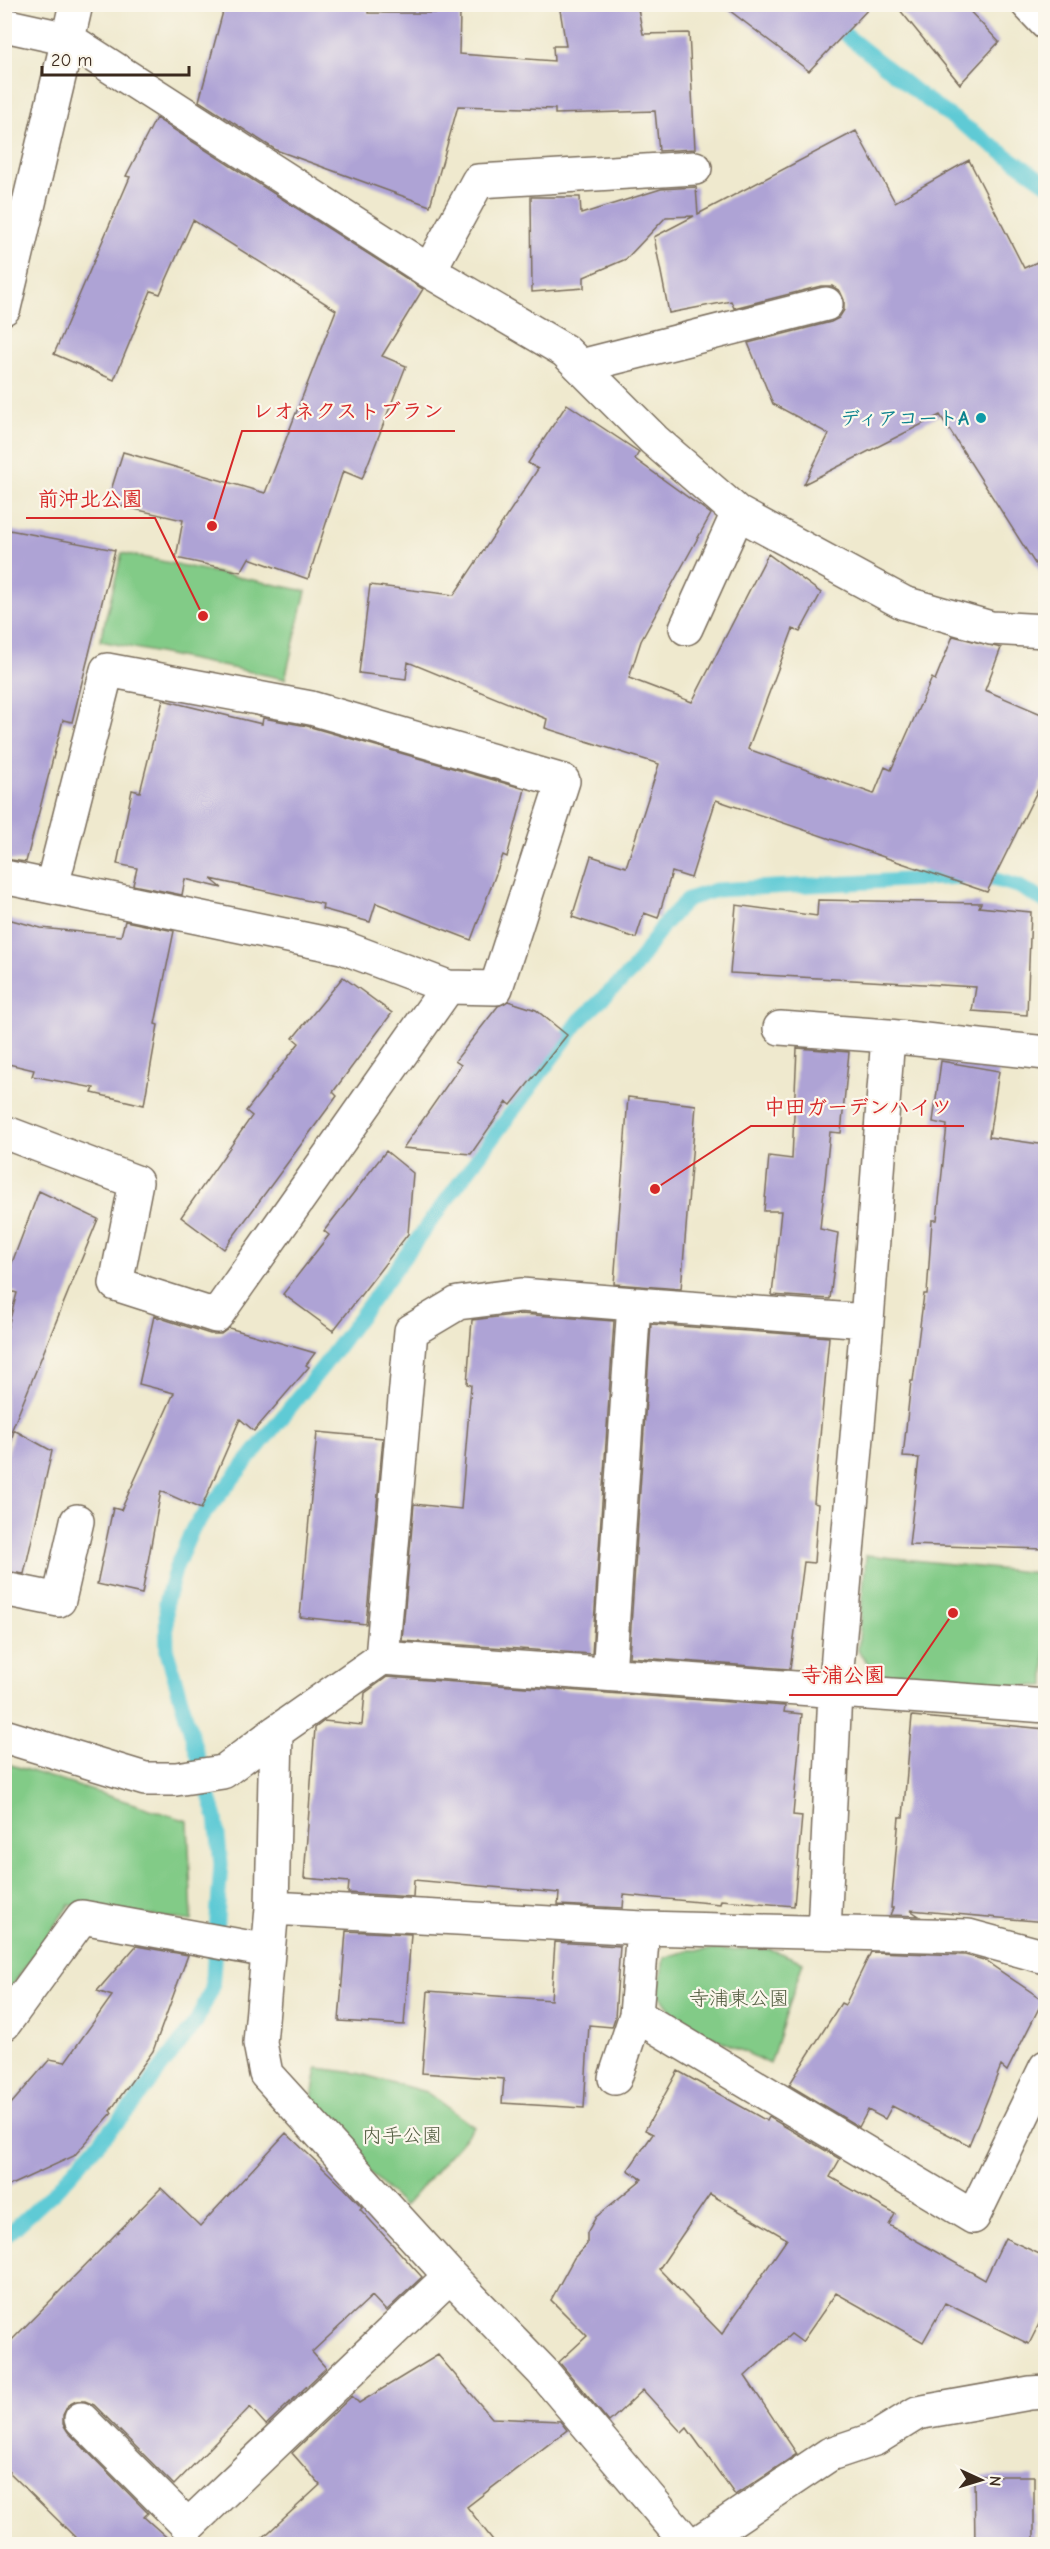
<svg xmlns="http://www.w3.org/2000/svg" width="1050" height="2549" font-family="'Comic Neue','Klee One',sans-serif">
<rect width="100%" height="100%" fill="#fbf7ec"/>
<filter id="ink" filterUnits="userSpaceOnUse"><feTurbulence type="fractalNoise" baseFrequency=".0167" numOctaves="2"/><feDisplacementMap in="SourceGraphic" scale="12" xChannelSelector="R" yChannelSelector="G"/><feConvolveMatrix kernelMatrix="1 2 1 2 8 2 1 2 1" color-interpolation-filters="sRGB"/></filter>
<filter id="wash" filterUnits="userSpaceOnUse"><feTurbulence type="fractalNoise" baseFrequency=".008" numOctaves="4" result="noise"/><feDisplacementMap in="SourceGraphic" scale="24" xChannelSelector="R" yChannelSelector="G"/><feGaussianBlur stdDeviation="1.35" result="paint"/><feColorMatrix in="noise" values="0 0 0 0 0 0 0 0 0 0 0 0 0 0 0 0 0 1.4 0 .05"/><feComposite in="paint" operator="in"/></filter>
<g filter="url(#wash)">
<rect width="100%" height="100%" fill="#efe9ce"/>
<path fill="#82cb87" stroke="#5e7a52" stroke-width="1.5" d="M 122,553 L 306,591 L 285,679 L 100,641 Z
M 866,1555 L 1045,1574 L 1045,1686 L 884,1683 L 858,1651 Z
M 5,1763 L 188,1821 L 192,1921 L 69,1905 L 5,1996 Z
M 770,1949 L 803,1962 L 770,2064 L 679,2021 L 658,1993 L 664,1958 L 690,1950 Z
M 317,2068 L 357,2073 L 426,2092 L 474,2127 L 404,2207 L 310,2111 Z"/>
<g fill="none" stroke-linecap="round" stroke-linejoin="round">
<path stroke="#5ecad5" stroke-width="15" d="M 830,22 L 923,97 L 1046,183
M 4,2238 L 56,2190 L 133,2105 L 196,2022 L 212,1989 L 221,1864 L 216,1818 L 167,1652 L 166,1602 L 176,1567 L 193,1528 L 325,1364 L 580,1020 L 633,970 L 664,924 L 688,899 L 716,890 L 981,876 L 1018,886 L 1046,902"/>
</g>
<g id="blocks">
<path fill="#aea3d5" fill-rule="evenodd" d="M 225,4 L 322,4 L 368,8 L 368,13 L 460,13 L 459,54 L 554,61 L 553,46 L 566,46 L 559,4 L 637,4 L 643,34 L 689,33 L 695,149 L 659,151 L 655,111 L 555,114 L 555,109 L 458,106 L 430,206 L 276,150 L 199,101 Z
M 721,4 L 873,4 L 809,71 Z
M 895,4 L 963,4 L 999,42 L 960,84 Z
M 156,118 L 423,289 L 382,356 L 406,366 L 362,479 L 343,471 L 308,579 L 249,558 L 241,572 L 176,558 L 183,520 L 107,503 L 123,452 L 265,493 L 336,310 L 193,220 L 160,294 L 151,291 L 114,380 L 54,354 L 130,177 L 126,176 Z
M 856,131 L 895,202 L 969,160 L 1024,268 L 1046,258 L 1046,581 L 940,415 L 804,484 L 829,434 L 773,404 L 748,343 L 831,322 L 839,318 L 844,310 L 844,300 L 840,291 L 832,286 L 821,286 L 734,308 L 731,301 L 669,313 L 654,237 L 694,216 L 666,217 L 626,259 L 584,277 L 584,288 L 532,292 L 531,197 L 580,197 L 581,214 L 661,189 L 696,187 L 698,214 Z
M 567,404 L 639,452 L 635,459 L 711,514 L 641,641 L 629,678 L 692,702 L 768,554 L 821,593 L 800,632 L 793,629 L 748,749 L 874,794 L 885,767 L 891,770 L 932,678 L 935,680 L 953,636 L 1001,648 L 985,690 L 1046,716 L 1046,773 L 987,892 L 716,800 L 691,878 L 672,872 L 658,918 L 644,913 L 636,938 L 572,917 L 591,856 L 626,867 L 659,764 L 545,728 L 547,719 L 408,662 L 406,679 L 359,673 L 370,585 L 454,595 L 538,469 L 528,463 Z
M 4,529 L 115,550 L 72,722 L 63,720 L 26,862 L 4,859 Z
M 163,700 L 262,724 L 263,718 L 307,726 L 525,789 L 507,857 L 503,855 L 471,940 L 376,903 L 370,922 L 322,909 L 323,904 L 211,879 L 222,888 L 185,879 L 182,895 L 133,885 L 137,868 L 117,864 L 132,790 L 140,792 Z
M 818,900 L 981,903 L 979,907 L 1031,912 L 1027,1015 L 972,1011 L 976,987 L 730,973 L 736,905 L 817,916 Z
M 4,918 L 41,928 L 121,936 L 125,921 L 174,931 L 155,1024 L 158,1025 L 144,1105 L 92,1093 L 94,1088 L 32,1076 L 34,1070 L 4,1063 Z
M 343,977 L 392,1013 L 333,1092 L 337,1096 L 224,1249 L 181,1217 L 252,1116 L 246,1111 L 299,1043 L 293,1038 Z
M 508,1001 L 536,1010 L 567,1035 L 511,1105 L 507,1102 L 471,1154 L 403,1148 L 461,1065 L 455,1061 L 498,1006 Z
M 797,1048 L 849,1052 L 841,1133 L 830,1132 L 820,1229 L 838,1233 L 830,1299 L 772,1295 L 781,1211 L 764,1211 L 769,1156 L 792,1159 Z
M 941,1061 L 999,1071 L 989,1137 L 1046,1145 L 1046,1549 L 909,1545 L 919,1458 L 903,1457 L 911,1381 L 913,1381 L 924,1294 L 927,1294 L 932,1220 L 937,1220 L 947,1125 L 933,1122 Z
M 628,1097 L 696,1105 L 681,1289 L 614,1284 Z
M 386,1151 L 413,1173 L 408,1234 L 333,1331 L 283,1294 L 329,1235 L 324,1231 Z
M 39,1191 L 98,1219 L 6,1444 L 4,1341 L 17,1293 L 4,1289 L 4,1284 Z
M 521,1314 L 614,1321 L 592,1654 L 402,1641 L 414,1504 L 461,1509 L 471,1385 L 467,1384 L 472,1320 Z
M 154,1316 L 210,1334 L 221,1334 L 229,1328 L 315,1353 L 306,1365 L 309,1367 L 254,1431 L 240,1419 L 201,1509 L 161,1491 L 142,1594 L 97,1584 L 113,1508 L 121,1510 L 174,1393 L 139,1384 Z
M 651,1324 L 829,1337 L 814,1503 L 818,1504 L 814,1563 L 804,1562 L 790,1669 L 629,1657 Z
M 14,1430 L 52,1451 L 24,1574 L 4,1571 L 4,1468 Z
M 317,1432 L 383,1438 L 366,1624 L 300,1617 Z
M 387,1677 L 785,1706 L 784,1712 L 802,1714 L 793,1815 L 802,1816 L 794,1906 L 721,1900 L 720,1904 L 624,1895 L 623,1908 L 558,1905 L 559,1893 L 414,1880 L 413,1897 L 348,1893 L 349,1882 L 304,1878 L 315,1728 L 324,1721 L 362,1725 L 365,1693 Z
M 912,1716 L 1046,1729 L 1046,1922 L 910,1910 L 919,1916 L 890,1915 L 893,1908 L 891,1908 L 899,1817 L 903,1817 Z
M 346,1931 L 411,1934 L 404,2025 L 339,2021 Z
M 555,1942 L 620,1946 L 615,2018 L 612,2027 L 589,2025 L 584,2108 L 502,2103 L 504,2079 L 422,2073 L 428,1991 L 551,2000 Z
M 136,1946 L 188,1955 L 153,2051 L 110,2111 L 112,2113 L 74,2156 L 4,2188 L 4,2112 L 50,2059 L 65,2062 L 112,1996 L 97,1991 Z
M 871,1952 L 965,1955 L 984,1960 L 1043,2000 L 1007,2071 L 1001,2066 L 969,2145 L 892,2106 L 885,2119 L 868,2110 L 859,2127 L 789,2085 L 841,2003 L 845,2005 Z
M 678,2071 L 767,2121 L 769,2117 L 840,2159 L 830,2177 L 895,2214 L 889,2225 L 985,2280 L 1005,2238 L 1046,2257 L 1046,2310 L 1029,2344 L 945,2303 L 923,2342 L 836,2293 L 802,2342 L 791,2334 L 745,2376 L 797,2454 L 735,2495 L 687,2428 L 682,2433 L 643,2390 L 609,2422 L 559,2362 L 587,2336 L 551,2300 L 574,2258 L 587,2244 L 587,2233 L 596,2217 L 642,2179 L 628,2170 L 653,2134 L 645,2130 ZM 710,2194 L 787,2239 L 722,2334 L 659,2269 Z
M 286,2133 L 344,2188 L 362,2207 L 360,2209 L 422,2277 L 386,2311 L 372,2296 L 312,2352 L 326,2368 L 266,2425 L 250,2407 L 174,2485 L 94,2405 L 85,2401 L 76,2401 L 68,2405 L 63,2415 L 63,2424 L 68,2432 L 148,2513 L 144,2517 L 174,2544 L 82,2544 L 4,2467 L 4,2348 L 161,2188 L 200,2226 Z
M 438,2355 L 492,2418 L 560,2421 L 567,2430 L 467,2507 L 496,2544 L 256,2544 L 320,2485 L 292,2453 L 352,2396 L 359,2403 Z
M 974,2476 L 1034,2476 L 1034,2544 L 975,2544 Z"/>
</g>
</g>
<g filter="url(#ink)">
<use href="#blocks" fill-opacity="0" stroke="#7a6d5c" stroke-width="1.5"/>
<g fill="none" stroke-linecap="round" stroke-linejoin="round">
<defs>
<path id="minor" d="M 76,4 L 68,39 L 429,271 L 565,351 L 654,440 L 738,513 L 904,603 L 991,628 L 1046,631
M 1028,4 L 1046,23
M 4,25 L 68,39 L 4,308
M 429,271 L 478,181 L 695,168
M 581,366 L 826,304
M 686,628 L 738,513
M 4,877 L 342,947 L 448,987
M 780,1028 L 888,1036
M 4,1132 L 136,1182 L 116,1284 L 216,1316 L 448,987 L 496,988 L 563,781 L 311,708 L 107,670 L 52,886
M 4,1589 L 59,1600 L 77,1521
M 382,1658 L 411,1331 L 458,1303 L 521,1295 L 634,1304
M 609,1674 L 634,1304 L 867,1321
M 276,1732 L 382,1658 L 1046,1706
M 4,1736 L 145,1779 L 176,1779 L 223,1772 L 276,1732 L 272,1908 L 643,1928 L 968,1936 L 1046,1957
M 272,1908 L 260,2043 L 266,2074 L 450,2276 L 542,2371 L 688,2544
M 643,1928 L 636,2015 L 973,2217 L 1046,2067
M 824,1932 L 835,1692 L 867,1321 L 888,1036 L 1046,1053
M 4,2024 L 82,1917 L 268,1951
M 615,2078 L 636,2015
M 81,2419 L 188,2526 L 450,2276
M 696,2544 L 830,2454 L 875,2439 L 917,2413 L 1030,2393 L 1046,2392"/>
</defs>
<use href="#minor" stroke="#7a6d5c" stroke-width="36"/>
<use href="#minor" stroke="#fff" stroke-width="33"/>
</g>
</g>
<circle fill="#0f9aa8" stroke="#fbf7ec" stroke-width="2" cx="981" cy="418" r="6"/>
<g text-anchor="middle" stroke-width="4.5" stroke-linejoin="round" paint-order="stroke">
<g font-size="20" font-weight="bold" fill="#0d838f" stroke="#fbf7ec" text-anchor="end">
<text x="969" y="425">ディアコートA</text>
</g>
<g font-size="20" fill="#505a3e" stroke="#fbf7ec">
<text x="739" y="2005">寺浦東公園</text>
<text x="402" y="2142">内手公園</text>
</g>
</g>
<path fill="none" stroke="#d62828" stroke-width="2" d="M212 526L242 431H455M203 616L155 518H26M655 1189L751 1126H964M953 1613L897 1695H789"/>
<g fill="#d62828" stroke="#fbf7ec" stroke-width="2">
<circle cx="212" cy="526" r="6"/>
<circle cx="203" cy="616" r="6"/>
<circle cx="655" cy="1189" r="6"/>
<circle cx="953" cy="1613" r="6"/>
</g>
<g font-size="21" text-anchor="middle" font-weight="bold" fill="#d62828" stroke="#fbf7ec" stroke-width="4.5" stroke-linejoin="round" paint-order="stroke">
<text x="348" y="418">レオネクストブラン</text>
<text x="90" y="506">前沖北公園</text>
<text x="858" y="1114">中田ガーデンハイツ</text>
<text x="843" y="1682">寺浦公園</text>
</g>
<rect width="1050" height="2549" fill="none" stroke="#fbf7ec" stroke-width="24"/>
<g transform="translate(981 2480) rotate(94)" stroke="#fbf7ec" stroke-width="4.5" paint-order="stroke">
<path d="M0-4.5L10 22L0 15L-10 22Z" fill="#3b2a1e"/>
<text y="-9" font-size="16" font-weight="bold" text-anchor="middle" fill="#3b2a1e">N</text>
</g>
<path d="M42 66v9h147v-9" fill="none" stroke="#3b2a1e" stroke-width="3"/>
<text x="51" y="66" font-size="18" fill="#3b2a1e" stroke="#fbf7ec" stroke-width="4.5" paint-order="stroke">20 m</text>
</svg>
